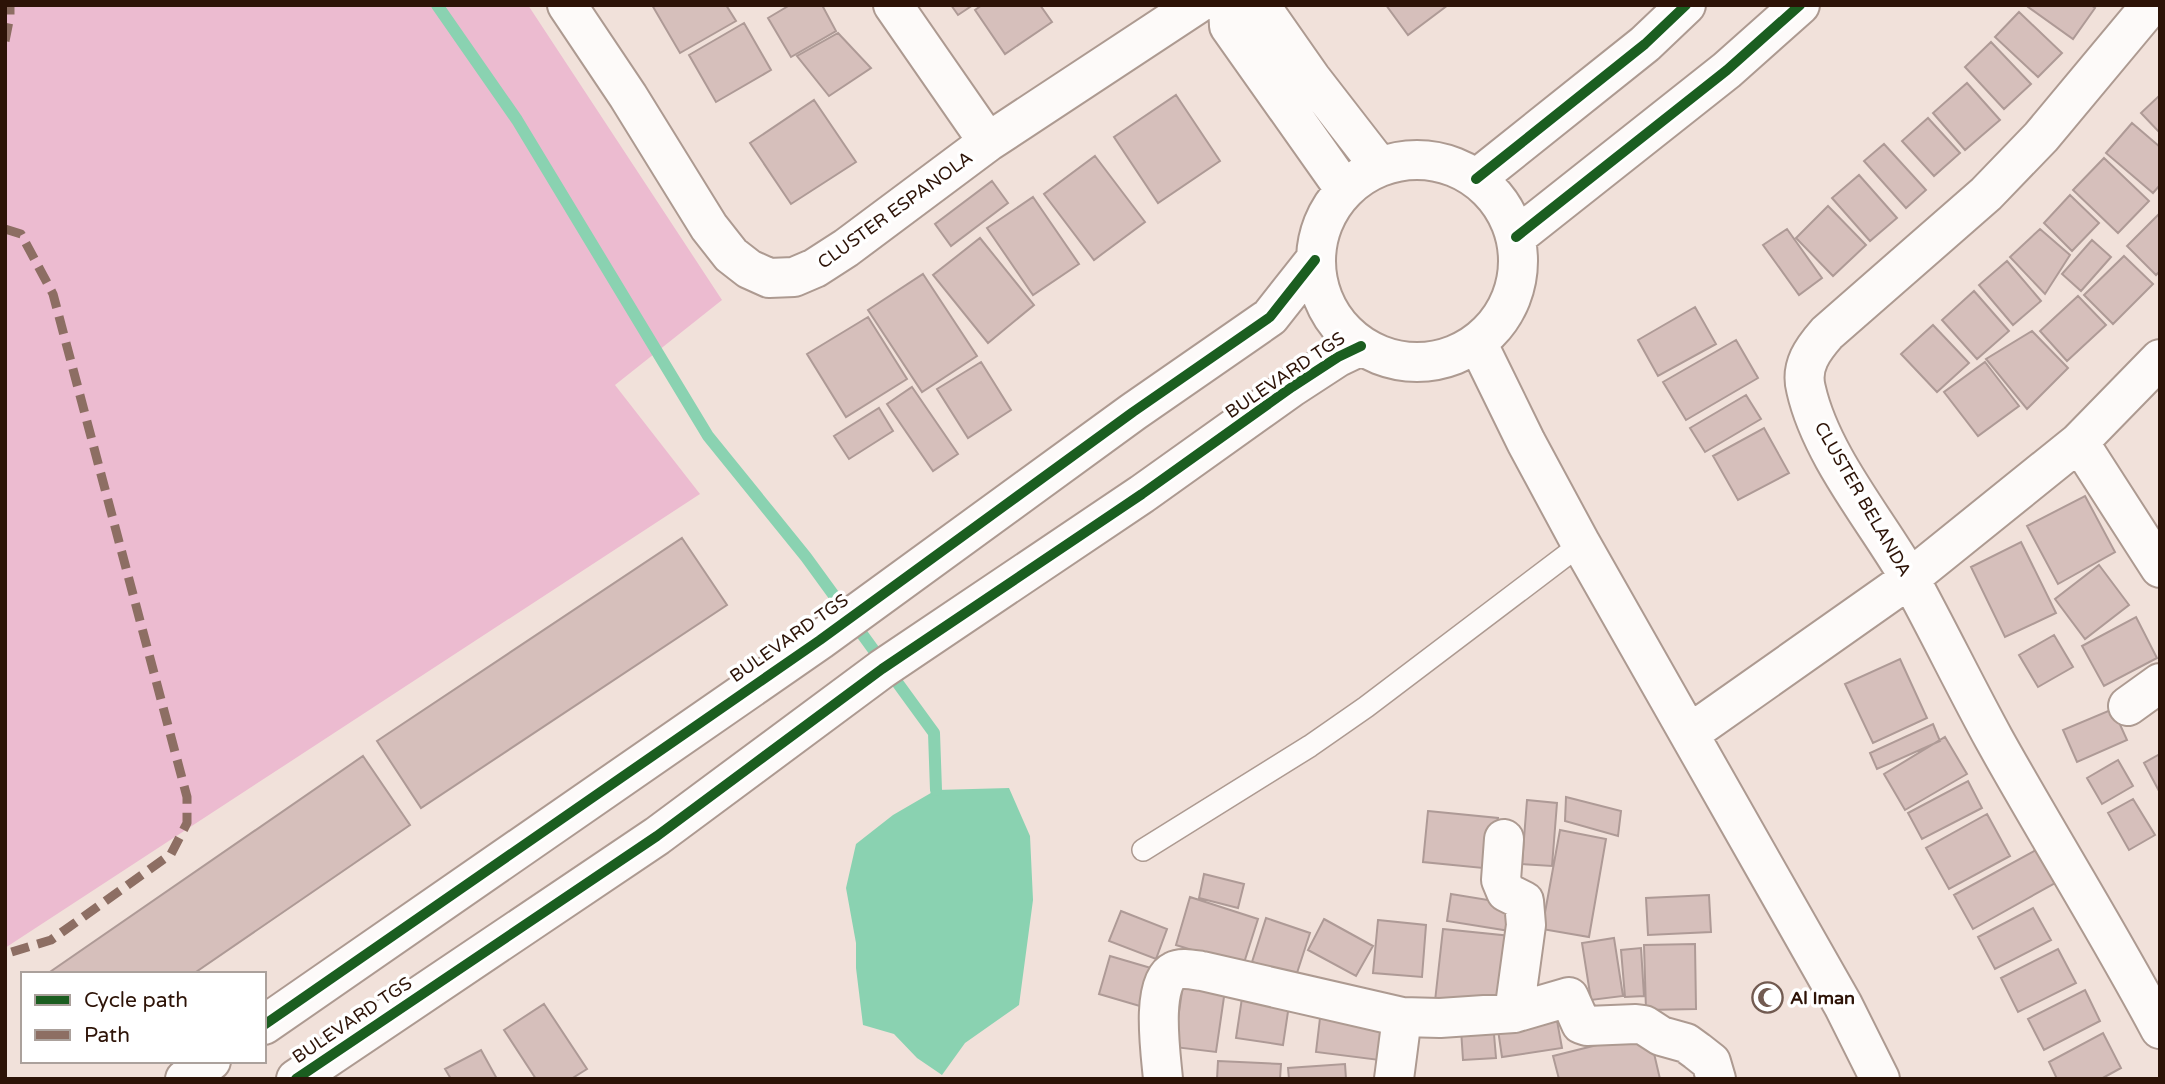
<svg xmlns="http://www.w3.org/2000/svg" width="2165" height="1084" font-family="'Varela Round',sans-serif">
<rect width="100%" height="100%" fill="#f1e1da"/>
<path fill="#ecbbd0" d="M 5,5 L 528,5 L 722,300 L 615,385 L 700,494 L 5,948 Z"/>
<path fill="#8ad2b1" d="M 1009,788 L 1030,836 L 1033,900 L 1019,1005 L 965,1043 L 942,1075 L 917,1058 L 894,1034 L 863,1025 L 856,968 L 856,943 L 846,888 L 856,844 L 893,815 L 936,790 Z"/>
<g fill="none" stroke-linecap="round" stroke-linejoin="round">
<path stroke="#8ad2b1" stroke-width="12" d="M 437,5 L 517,120 L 708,436 L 806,557 L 934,733 L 936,790"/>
</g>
<path fill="#d6bfbb" stroke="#ae9a96" stroke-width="2" d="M 652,5 L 726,5 L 736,21 L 680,53 Z
M 790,5 L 822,5 L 836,31 L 791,57 L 768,18 Z
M 951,5 L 973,5 L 958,15 Z
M 982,5 L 1040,5 L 1052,22 L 1005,54 L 975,10 Z
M 1386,5 L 1448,5 L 1408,35 Z
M 2029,5 L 2091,5 L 2095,8 L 2073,39 L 2028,7 Z
M 2019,12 L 2062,53 L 2038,77 L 1995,37 Z
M 744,23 L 771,70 L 716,102 L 689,55 Z
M 838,33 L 871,68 L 829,96 L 797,56 Z
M 1991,42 L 2031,84 L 2004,109 L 1965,67 Z
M 1967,83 L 2000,120 L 1965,150 L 1933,113 Z
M 1176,95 L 1220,161 L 1158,203 L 1114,137 Z
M 2160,95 L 2160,133 L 2141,113 Z
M 814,100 L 856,162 L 791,204 L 750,143 Z
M 1928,118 L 1960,153 L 1934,176 L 1902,141 Z
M 2132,123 L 2160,147 L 2160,185 L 2153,193 L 2106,153 Z
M 1884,144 L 1926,190 L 1906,208 L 1864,161 Z
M 1095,156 L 1145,222 L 1094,260 L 1044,194 Z
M 2104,158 L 2149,201 L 2118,233 L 2073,190 Z
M 1859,175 L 1897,218 L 1870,241 L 1832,198 Z
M 992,181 L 1008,203 L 951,246 L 935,224 Z
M 2070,195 L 2099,223 L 2072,251 L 2044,223 Z
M 1033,197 L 1079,264 L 1033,295 L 987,228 Z
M 1828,206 L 1866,245 L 1833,276 L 1796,238 Z
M 2160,213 L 2160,271 L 2156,275 L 2127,246 Z
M 1787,229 L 1822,278 L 1799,295 L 1763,245 Z
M 2040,229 L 2070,255 L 2045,294 L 2010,257 Z
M 980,238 L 1034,305 L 988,343 L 933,275 Z
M 2092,240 L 2111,257 L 2081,291 L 2062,274 Z
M 2124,256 L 2153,284 L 2113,324 L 2084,295 Z
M 2007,261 L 2041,301 L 2013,325 L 1979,285 Z
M 923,274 L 977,356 L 922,392 L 868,310 Z
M 1974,291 L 2009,331 L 1977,359 L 1942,320 Z
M 2078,296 L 2106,325 L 2067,361 L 2040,331 Z
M 1695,307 L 1716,344 L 1658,376 L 1638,340 Z
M 868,317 L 907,379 L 846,417 L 807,354 Z
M 1933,325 L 1969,363 L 1937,392 L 1901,354 Z
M 2032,331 L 2068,368 L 2027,409 L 1986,359 Z
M 1736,340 L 1758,378 L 1686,420 L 1663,382 Z
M 981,362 L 1011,410 L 968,438 L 937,389 Z
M 1985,362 L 2019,406 L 1978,436 L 1944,392 Z
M 912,387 L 958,454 L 933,471 L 887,404 Z
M 1746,395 L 1761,419 L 1705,452 L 1690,428 Z
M 879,408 L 893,431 L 849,459 L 834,436 Z
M 1764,428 L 1789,473 L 1738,500 L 1713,456 Z
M 2085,496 L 2115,552 L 2058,584 L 2027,526 Z
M 682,538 L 727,605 L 421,808 L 377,741 Z
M 2021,542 L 2056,613 L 2005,637 L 1971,567 Z
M 2099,565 L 2129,605 L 2085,639 L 2055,599 Z
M 2136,617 L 2157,658 L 2104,686 L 2082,646 Z
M 2054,635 L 2073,667 L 2038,687 L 2019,655 Z
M 1900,659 L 1927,718 L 1873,743 L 1845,684 Z
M 2113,709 L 2127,740 L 2077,762 L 2063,730 Z
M 1933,724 L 1940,741 L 1877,769 L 1870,753 Z
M 1945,737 L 1967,774 L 1905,810 L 1884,774 Z
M 2160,754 L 2160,791 L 2159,791 L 2144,763 Z
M 363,756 L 410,825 L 193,974 L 47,974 Z
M 2118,760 L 2133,786 L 2102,804 L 2087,778 Z
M 1968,781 L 1982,808 L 1922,839 L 1908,813 Z
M 1566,797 L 1621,811 L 1618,836 L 1565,821 Z
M 2133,799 L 2155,835 L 2129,850 L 2108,813 Z
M 1527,800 L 1557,803 L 1552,866 L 1522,864 Z
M 1428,811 L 1498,818 L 1493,869 L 1423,862 Z
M 1987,814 L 2010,856 L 1949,889 L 1926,848 Z
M 1560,830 L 1606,839 L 1589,937 L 1542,929 Z
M 2036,850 L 2055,883 L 1973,929 L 1954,895 Z
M 1204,874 L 1244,884 L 1238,908 L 1199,898 Z
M 1451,894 L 1519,905 L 1516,932 L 1447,921 Z
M 1709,895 L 1711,932 L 1648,935 L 1646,898 Z
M 1190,897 L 1258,919 L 1243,966 L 1176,945 Z
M 2033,908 L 2051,940 L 1995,969 L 1978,937 Z
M 1121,911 L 1167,929 L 1156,959 L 1109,941 Z
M 1266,918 L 1310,933 L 1296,976 L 1252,962 Z
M 1324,919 L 1373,946 L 1356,976 L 1308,950 Z
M 1378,920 L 1426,925 L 1422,977 L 1373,973 Z
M 1443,929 L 1511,936 L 1503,1009 L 1435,1001 Z
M 1614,938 L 1623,996 L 1591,1000 L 1582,943 Z
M 1695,944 L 1696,1009 L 1646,1010 L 1644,945 Z
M 1641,948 L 1644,996 L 1625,997 L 1621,950 Z
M 2058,949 L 2076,983 L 2018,1012 L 2001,978 Z
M 1110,956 L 1161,971 L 1150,1009 L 1099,994 Z
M 1183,984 L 1225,990 L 1216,1052 L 1174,1047 Z
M 2085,990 L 2100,1021 L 2044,1050 L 2028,1019 Z
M 1242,998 L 1289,1005 L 1283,1045 L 1236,1038 Z
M 544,1004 L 587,1069 L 571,1079 L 536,1079 L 504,1030 Z
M 1556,1015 L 1562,1048 L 1502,1057 L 1497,1023 Z
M 1320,1018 L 1391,1027 L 1387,1061 L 1316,1052 Z
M 1461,1029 L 1494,1034 L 1496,1058 L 1463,1060 Z
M 1649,1032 L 1660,1079 L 1559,1079 L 1553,1056 Z
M 2103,1033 L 2121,1068 L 2101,1079 L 2057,1079 L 2049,1062 Z
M 481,1050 L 497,1079 L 451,1079 L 445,1069 Z
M 1218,1061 L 1281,1064 L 1280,1079 L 1217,1079 Z
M 1345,1064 L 1346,1079 L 1289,1079 L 1288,1068 Z"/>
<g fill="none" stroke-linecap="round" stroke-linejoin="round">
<defs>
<path id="service" d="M 1143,850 L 1310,746 L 1366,707 L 1581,544"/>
<path id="minor" d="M 567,5 L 628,96 L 709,227 L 731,255 L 749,269 L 769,278 L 794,277 L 815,268 L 846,248 L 988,142 L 1196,5
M 893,5 L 988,142
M 1228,5 L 1229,26 L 1345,190
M 1260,5 L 1311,78 L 1380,167
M 2151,5 L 2041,137 L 1986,194 L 1827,333 C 1813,349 1800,366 1806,389 C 1821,456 1876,520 1910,579 C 1939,632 1965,686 1994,739 C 2048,836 2108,931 2160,1029
M1316 261a101 101 0 1 1 202 0a101 101 0 1 1-202 0Z
M 1476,179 L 1645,44 L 1686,5
M 1516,237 L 1727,70 L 1800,5
M 1477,342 L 1526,442 L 1581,544 L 1843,1005 L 1880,1079
M 2079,442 L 2160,568
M 2128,706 L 2160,683
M 1689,734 L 1909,579 L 2079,442 L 2160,359
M 1504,839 L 1501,880 L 1506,892 L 1524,901 L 1526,925 L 1514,1013
M 264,1025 L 820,640 L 1133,412 L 1270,317 L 1315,260
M 185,1079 L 211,1061
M 296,1079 L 657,836 L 882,669 L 1142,494 L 1292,387 L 1338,357 L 1361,346
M 1163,1079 C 1161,1056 1150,982 1174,971 C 1181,967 1194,970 1202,971 L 1402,1017 L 1440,1018 L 1514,1013 L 1569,997 L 1581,1024 L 1587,1026 L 1636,1024 L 1644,1025 L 1661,1036 L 1686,1043 L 1697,1051 L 1711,1062 L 1716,1079
M 1394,1079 L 1402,1017"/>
</defs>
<use href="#service" stroke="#ad9a91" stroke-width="24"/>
<use href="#minor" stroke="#ad9a91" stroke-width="42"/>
<use href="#service" stroke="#fdfaf9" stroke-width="21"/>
<use href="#minor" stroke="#fdfaf9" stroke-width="38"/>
<path stroke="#8d6e63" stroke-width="9" stroke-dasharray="18 9" stroke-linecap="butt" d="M 5,41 L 10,16 L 10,5
M 5,229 L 21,234 L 53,294 L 187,797 L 187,823 L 171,854 L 51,940 L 5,954"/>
<defs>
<path id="cycleway" d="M 1476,179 L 1645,44 L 1686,5
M 1516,237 L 1727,70 L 1800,5
M 264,1025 L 820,640 L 1133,412 L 1270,317 L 1315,260
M 296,1079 L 657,836 L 882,669 L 1142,494 L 1292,387 L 1338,357 L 1361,346"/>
</defs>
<use href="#cycleway" stroke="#fff" stroke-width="15"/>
<use href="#cycleway" stroke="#1b5e20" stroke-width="10"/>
</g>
<defs>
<symbol id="mosque-ring" viewBox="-11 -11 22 22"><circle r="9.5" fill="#fff" stroke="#725b51" stroke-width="1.5"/><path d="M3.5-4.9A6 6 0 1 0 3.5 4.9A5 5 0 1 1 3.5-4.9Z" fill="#725b51"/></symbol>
</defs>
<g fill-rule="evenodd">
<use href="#mosque-ring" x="1750" y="980" width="35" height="35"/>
</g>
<g text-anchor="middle" stroke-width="7" stroke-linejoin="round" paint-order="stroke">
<g font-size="18" fill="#2d1307" stroke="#fff">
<text transform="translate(895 210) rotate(-36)" y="6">CLUSTER ESPANOLA</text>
<text transform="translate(1285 375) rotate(-34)" y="6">BULEVARD TGS</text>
<text transform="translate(1863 499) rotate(60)" y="6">CLUSTER BELANDA</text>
<text transform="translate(789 638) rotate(-35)" y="6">BULEVARD TGS</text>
<text transform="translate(352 1020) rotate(-34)" y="6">BULEVARD TGS</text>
</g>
<g font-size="18" font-weight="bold" fill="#2d1307" stroke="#fff" text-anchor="start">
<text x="1790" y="1004">Al Iman</text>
</g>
</g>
<rect width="2165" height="1084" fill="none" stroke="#2d1307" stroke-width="14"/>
<rect x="21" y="972" width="245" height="91" fill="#ffffff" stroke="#aba19c" stroke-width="2"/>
<rect x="35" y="995" width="35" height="10" fill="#1b5e20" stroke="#aba19c" stroke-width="2"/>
<text x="84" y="1007" font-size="21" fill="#2d1307">Cycle path</text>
<rect x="35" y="1030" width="35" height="10" fill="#8d6e63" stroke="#aba19c" stroke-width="2"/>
<text x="84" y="1042" font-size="21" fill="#2d1307">Path</text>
</svg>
